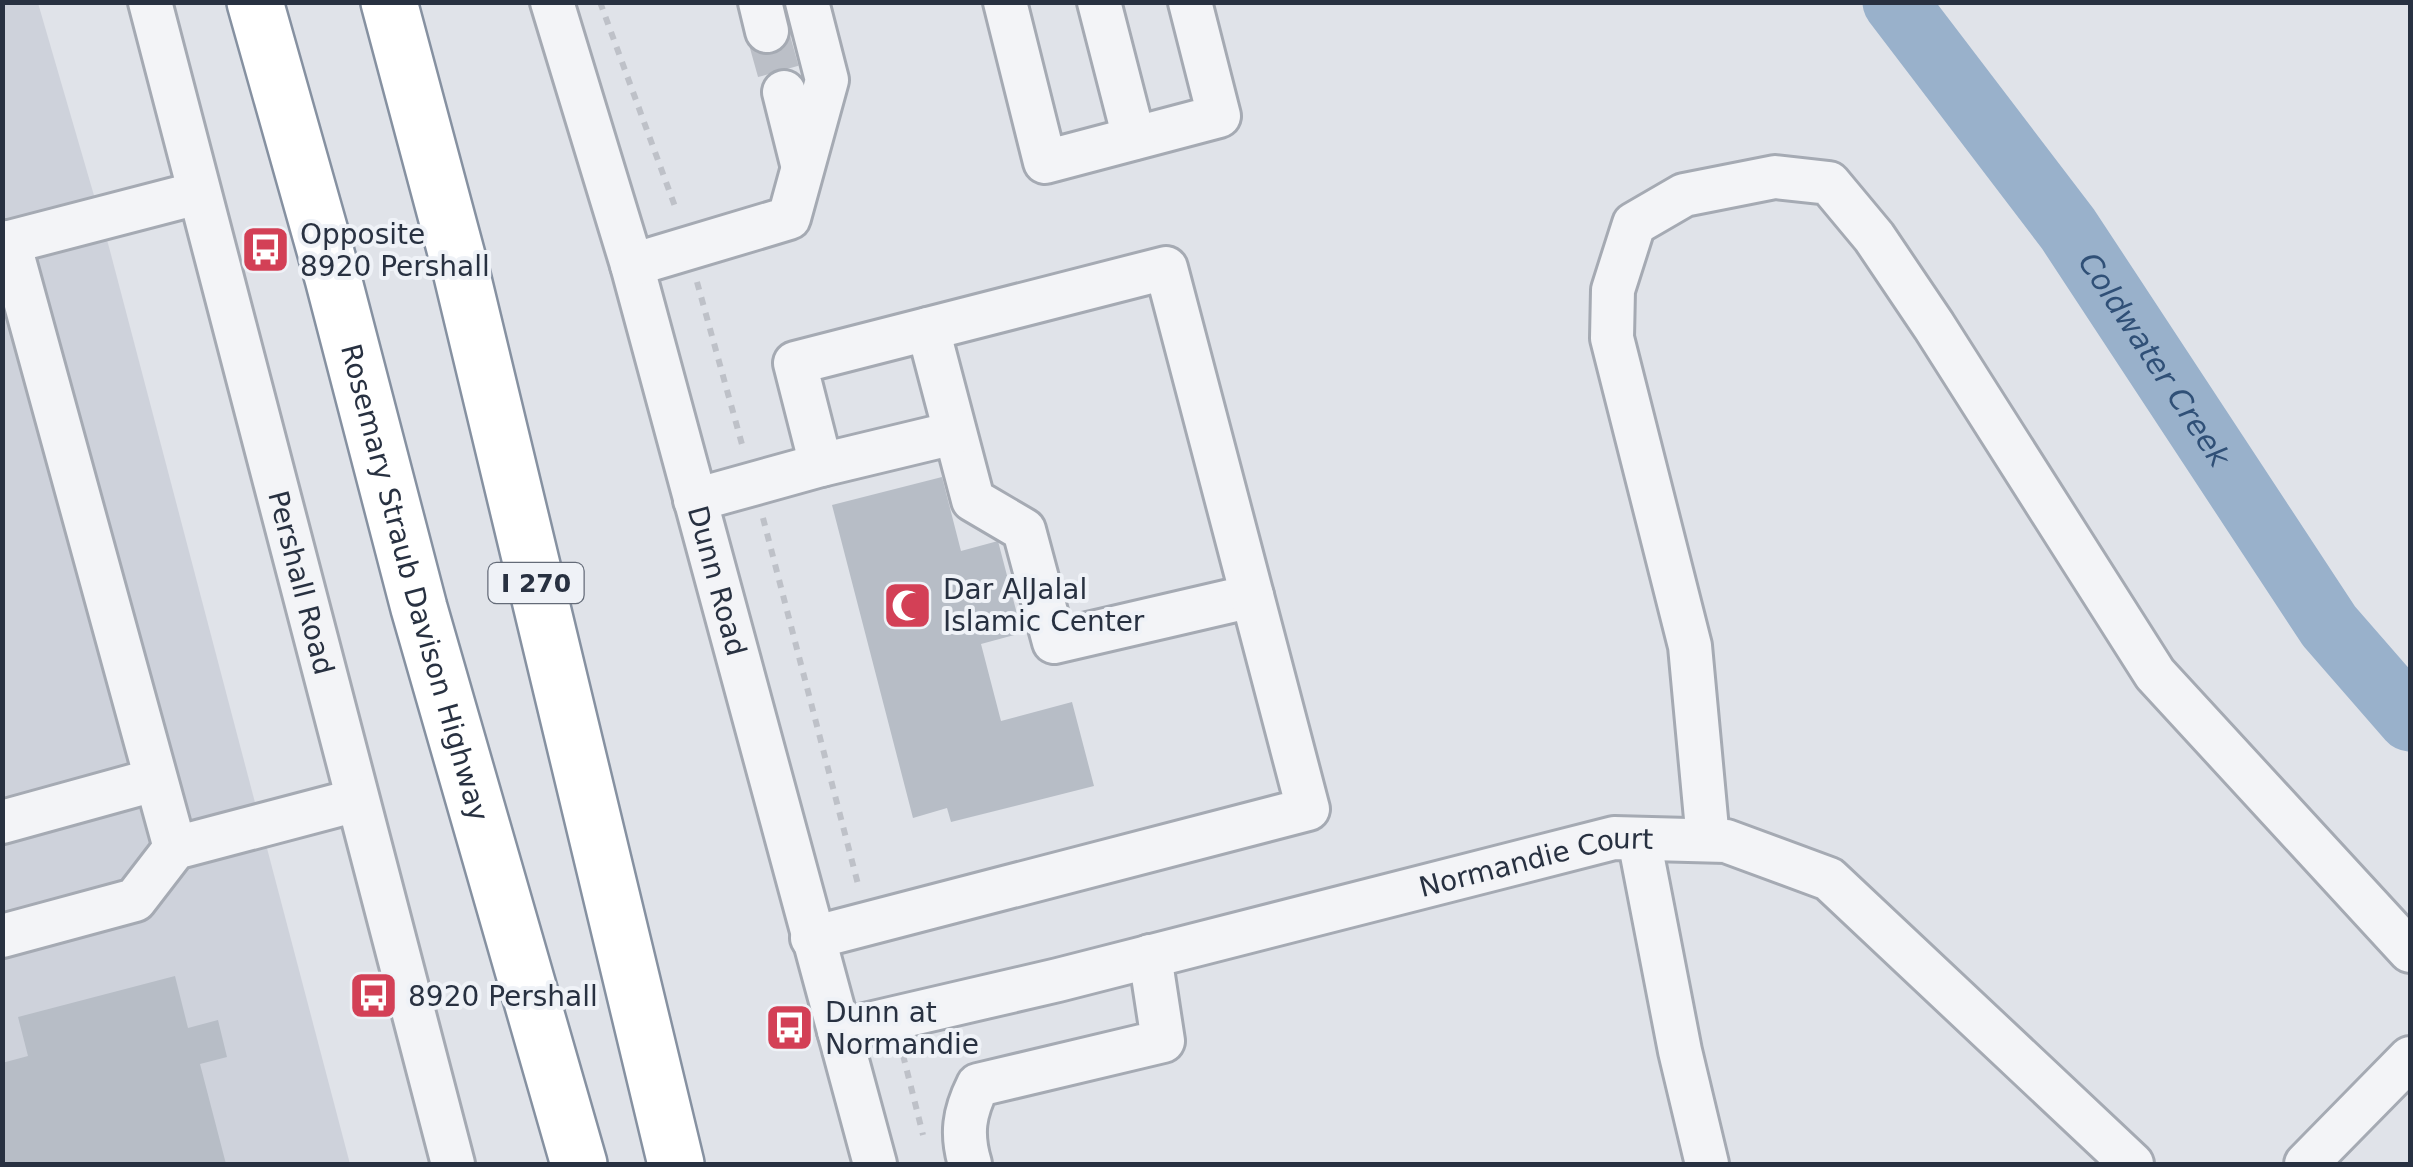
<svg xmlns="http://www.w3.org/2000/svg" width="2413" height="1167" font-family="'DejaVu Sans',sans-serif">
<rect width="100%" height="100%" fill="#e0e3e9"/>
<path fill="#ced2db" d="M 2,3 L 38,3 L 109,247 L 350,1164 L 3,1164 Z"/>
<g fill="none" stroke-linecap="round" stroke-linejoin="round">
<path stroke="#99b1cb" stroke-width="65" id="s1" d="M 1895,2 L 2068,229 L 2329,626 L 2410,719"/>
</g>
<path fill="#b7bdc6" d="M 942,477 L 961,551 L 998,541 L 1022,633 L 981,644 L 1001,721 L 1072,702 L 1094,786 L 951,822 L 947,808 L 913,818 L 832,505 Z
M 175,976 L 188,1028 L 218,1020 L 227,1057 L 200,1064 L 226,1164 L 2,1164 L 2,1063 L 28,1056 L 18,1017 Z"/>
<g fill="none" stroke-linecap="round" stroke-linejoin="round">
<path stroke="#bbbfc7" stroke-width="42" stroke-dasharray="42 21" stroke-linecap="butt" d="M 767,31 L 784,92"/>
<defs>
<g id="minor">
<path id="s2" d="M 150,2 L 453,1164"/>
<path id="s3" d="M 552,2 L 632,265 L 875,1164"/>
<path d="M 760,2 L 767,31"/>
<path d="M 1005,2 L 1045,162 L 1219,116 L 1190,2"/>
<path d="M 1099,2 L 1134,138"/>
<path d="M 784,92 L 802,164"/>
<path d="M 9,242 L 175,848"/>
<path d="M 2,244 L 198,193"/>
<path d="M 632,265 L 789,218 L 827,80 L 807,2"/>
<path d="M 928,329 L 973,500 L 1024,530 L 1054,642 L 1252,596"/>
<path d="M 695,500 L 821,465 L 954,433"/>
<path d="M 2,822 L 154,780"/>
<path d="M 1639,839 L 1680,1051 L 1707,1164"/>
<path d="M 1708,840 L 1690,646 L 1612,338 L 1613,290 L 1634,224 L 1684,195 L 1775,177 L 1829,183 L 1874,237 L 1934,326 L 2155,674 L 2410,951"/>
<path d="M 2,936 L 135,900 L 175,848 L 357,800"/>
<path d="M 812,938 L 1308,809 L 1166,268 L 795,363 L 821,465"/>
<path id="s4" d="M 839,1031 L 1058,980 L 1614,838 L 1726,841 L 1829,879 L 2132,1164"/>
<path d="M 970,1164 C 961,1134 964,1113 978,1085 L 1163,1041 L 1150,956"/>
<path d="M 2306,1164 L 2410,1058"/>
</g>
<g id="highway">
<path id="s5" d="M 255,2 L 333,278 L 419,608 L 579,1164"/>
<path d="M 389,2 L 461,271 L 676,1164"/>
</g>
</defs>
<use href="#minor" stroke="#a5aab3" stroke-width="48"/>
<use href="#highway" stroke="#8691a1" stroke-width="60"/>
<path stroke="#bec1c8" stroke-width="6" stroke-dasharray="8 8" stroke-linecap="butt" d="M 600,2 L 677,212
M 697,282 L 743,448
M 763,518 L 859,888
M 903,1055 L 923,1135"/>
<use href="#minor" stroke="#f3f4f7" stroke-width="42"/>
<use href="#highway" stroke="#fff" stroke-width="55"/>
</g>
<defs>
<symbol id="bus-square" viewBox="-11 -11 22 22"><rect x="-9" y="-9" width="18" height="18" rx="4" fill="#d34056" stroke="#eff2f7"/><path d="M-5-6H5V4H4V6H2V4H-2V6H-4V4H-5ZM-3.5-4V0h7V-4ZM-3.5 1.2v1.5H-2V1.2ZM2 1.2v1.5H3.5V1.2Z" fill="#fff"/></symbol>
<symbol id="mosque-square" viewBox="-11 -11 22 22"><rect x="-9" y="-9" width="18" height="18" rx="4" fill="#d34056" stroke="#eff2f7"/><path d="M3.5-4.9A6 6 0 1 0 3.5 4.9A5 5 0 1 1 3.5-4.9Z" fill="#fff"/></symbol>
</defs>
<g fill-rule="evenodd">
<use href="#bus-square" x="238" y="222" width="55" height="55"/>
<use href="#mosque-square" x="880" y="578" width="55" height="55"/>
<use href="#bus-square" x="346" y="968" width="55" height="55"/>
<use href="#bus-square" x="762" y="1000" width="55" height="55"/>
</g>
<g text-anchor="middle" stroke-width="8" stroke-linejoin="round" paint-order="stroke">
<rect fill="#eff2f7" stroke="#646b78" stroke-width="2.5" x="488.5" y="563" width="95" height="40" rx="8"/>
<g font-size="25" font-weight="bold" fill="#283141">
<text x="536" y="592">I 270</text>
</g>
<g font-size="28" fill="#283141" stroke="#eff2f7" text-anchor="start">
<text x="300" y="244">Opposite<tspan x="300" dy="32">8920 Pershall</tspan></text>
<text x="943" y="599">Dar AlJalal<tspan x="943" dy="32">Islamic Center</tspan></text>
<text x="408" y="1006">8920 Pershall</text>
<text x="825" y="1022">Dunn at<tspan x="825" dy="32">Normandie</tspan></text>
</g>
<g font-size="28" fill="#283141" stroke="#eff2f7">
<text dy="10" stroke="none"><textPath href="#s3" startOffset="602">Dunn Road</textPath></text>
<text dy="10" stroke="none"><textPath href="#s2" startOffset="600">Pershall Road</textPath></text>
<text dy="10" stroke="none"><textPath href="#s5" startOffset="602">Rosemary Straub Davison Highway</textPath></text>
<text dy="10" stroke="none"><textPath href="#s4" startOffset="718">Normandie Court</textPath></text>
</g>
<g font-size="30" font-style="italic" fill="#305077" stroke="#eff2f7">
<text dy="10" stroke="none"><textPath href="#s1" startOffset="442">Coldwater Creek</textPath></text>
</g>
</g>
<rect width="2413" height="1167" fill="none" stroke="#283141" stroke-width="10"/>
</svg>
